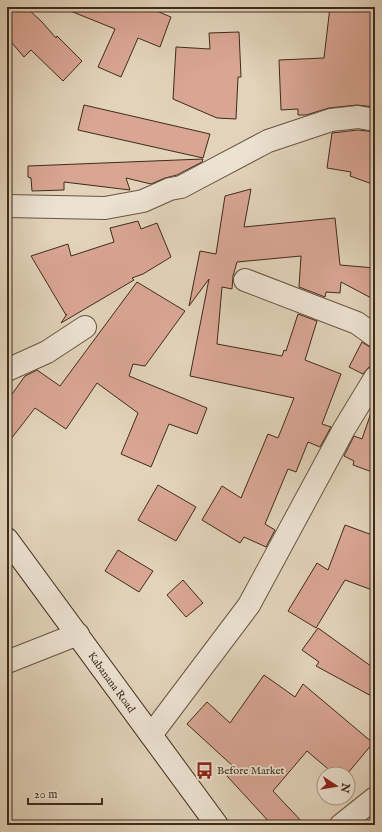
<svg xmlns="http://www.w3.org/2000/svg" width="382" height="832" font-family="'IM FELL English',serif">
<rect width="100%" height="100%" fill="#e2d3ba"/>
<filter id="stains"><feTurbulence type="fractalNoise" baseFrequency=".005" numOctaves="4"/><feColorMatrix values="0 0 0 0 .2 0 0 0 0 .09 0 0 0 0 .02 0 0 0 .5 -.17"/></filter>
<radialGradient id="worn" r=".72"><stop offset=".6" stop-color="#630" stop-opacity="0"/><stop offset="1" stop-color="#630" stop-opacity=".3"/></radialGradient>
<path fill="#d9a694" stroke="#3f2b1c" d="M 7,7 L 26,7 L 42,22 L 56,38 L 57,36 L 82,61 L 63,81 L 31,50 L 24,57 L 7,37 Z
M 63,7 L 147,7 L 171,17 L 160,47 L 138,38 L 121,77 L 98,67 L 115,29 L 63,8 Z
M 330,7 L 375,7 L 375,107 L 357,105 L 329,108 L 306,115 L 298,115 L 298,109 L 281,110 L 279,60 L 324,58 Z
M 239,32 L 241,77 L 238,77 L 236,119 L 217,118 L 173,99 L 176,47 L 210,49 L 209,33 Z
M 84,105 L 210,134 L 203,158 L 78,130 Z
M 358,130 L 375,132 L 375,185 L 350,176 L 351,172 L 327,168 L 332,133 Z
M 203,159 L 202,162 L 177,175 L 165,178 L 151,184 L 126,178 L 130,190 L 64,182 L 64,190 L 32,191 L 31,178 L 28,177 L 28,166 Z
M 251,189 L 244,227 L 335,218 L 340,265 L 375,268 L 375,300 L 341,282 L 340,293 L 326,292 L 325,297 L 299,287 L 301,256 L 237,262 L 233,276 L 232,289 L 222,287 L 217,344 L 282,356 L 284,350 L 286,351 L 298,314 L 317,321 L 305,360 L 341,374 L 322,424 L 331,427 L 320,447 L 308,442 L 296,472 L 288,469 L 265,524 L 275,530 L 266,547 L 244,537 L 240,543 L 202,520 L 222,486 L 241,498 L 268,434 L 278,438 L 294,398 L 190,376 L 209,279 L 189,306 L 200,251 L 216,254 L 225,196 Z
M 138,221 L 141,229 L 157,223 L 171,257 L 143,274 L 132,278 L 134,280 L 61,323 L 67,314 L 66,315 L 31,256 L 68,244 L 71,256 L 114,242 L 110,228 Z
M 137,282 L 185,311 L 145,366 L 133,364 L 129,376 L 207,408 L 197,434 L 169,424 L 151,467 L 121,454 L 138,413 L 97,383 L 66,429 L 35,408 L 7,444 L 7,401 L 25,376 L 37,370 L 60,386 Z
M 362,342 L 368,346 L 375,348 L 375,366 L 369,367 L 363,374 L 349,367 Z
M 372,410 L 375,411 L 375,473 L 353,465 L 354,461 L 344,456 L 354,436 L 362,439 Z
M 158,485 L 196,507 L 176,541 L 138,520 Z
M 345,525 L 375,536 L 375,591 L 345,580 L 316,628 L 288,611 L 317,563 L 328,570 Z
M 118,550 L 153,571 L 139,592 L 105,571 Z
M 183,580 L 203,603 L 186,617 L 167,595 Z
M 318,628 L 375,669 L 375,698 L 316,666 L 319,662 L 302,650 Z
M 264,675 L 295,697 L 303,684 L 373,743 L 347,774 L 334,774 L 307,751 L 273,791 L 305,825 L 272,825 L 227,776 L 235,768 L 187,724 L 207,702 L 230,723 Z"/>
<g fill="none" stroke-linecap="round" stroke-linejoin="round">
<defs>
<path id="street" d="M 7,206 L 105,208 L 143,201 L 170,189 L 181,187 L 268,141 L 331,120 L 358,117 L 375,120
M 245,280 L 357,323 L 375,336
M 7,370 L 47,352 L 85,327
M 7,662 L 78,634
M 151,735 L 249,605 L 344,429 L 375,378
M 341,825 L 375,798"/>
<path id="secondary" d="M 7,539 L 217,825"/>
</defs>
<use href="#street" stroke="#685544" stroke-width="24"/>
<use href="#secondary" stroke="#3f2b1c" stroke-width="24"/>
<use href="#street" stroke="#ece2d2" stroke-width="22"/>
<use href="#secondary" stroke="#ece2d2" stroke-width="22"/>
</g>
<defs>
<symbol id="bus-bare" viewBox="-9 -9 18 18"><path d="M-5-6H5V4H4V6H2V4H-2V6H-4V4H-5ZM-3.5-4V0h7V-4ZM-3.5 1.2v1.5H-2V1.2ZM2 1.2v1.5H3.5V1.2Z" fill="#8f2418" stroke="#ece2d2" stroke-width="2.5" paint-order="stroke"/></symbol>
</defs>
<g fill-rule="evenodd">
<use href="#bus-bare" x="192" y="758" width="25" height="25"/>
</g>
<g text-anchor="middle" stroke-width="3.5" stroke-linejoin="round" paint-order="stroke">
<g font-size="11" fill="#3f2b1c" stroke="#ece2d2">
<text transform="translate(112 682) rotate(54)" y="4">Kabanana Road</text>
</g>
<g font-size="11" fill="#3f2b1c" stroke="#ece2d2" text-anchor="start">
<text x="217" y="774">Before Market</text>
</g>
</g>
<rect width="382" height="832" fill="none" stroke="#e2d3ba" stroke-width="24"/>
<rect x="8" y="8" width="366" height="816" fill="none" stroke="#3f2b1c" stroke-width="2"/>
<rect x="12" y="12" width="358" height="808" fill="none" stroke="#3f2b1c"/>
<g transform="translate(336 786) rotate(102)"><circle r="19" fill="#ece2d2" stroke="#a79989"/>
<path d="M0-3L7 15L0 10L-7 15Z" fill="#8f2418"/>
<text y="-6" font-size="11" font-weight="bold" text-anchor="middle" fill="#3f2b1c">N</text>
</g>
<path d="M28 798v6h74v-6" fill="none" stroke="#3f2b1c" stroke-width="2"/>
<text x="34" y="798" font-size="12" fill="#3f2b1c" stroke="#ece2d2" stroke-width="3" paint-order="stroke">20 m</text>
<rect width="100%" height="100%" filter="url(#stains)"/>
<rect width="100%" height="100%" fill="url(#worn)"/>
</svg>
